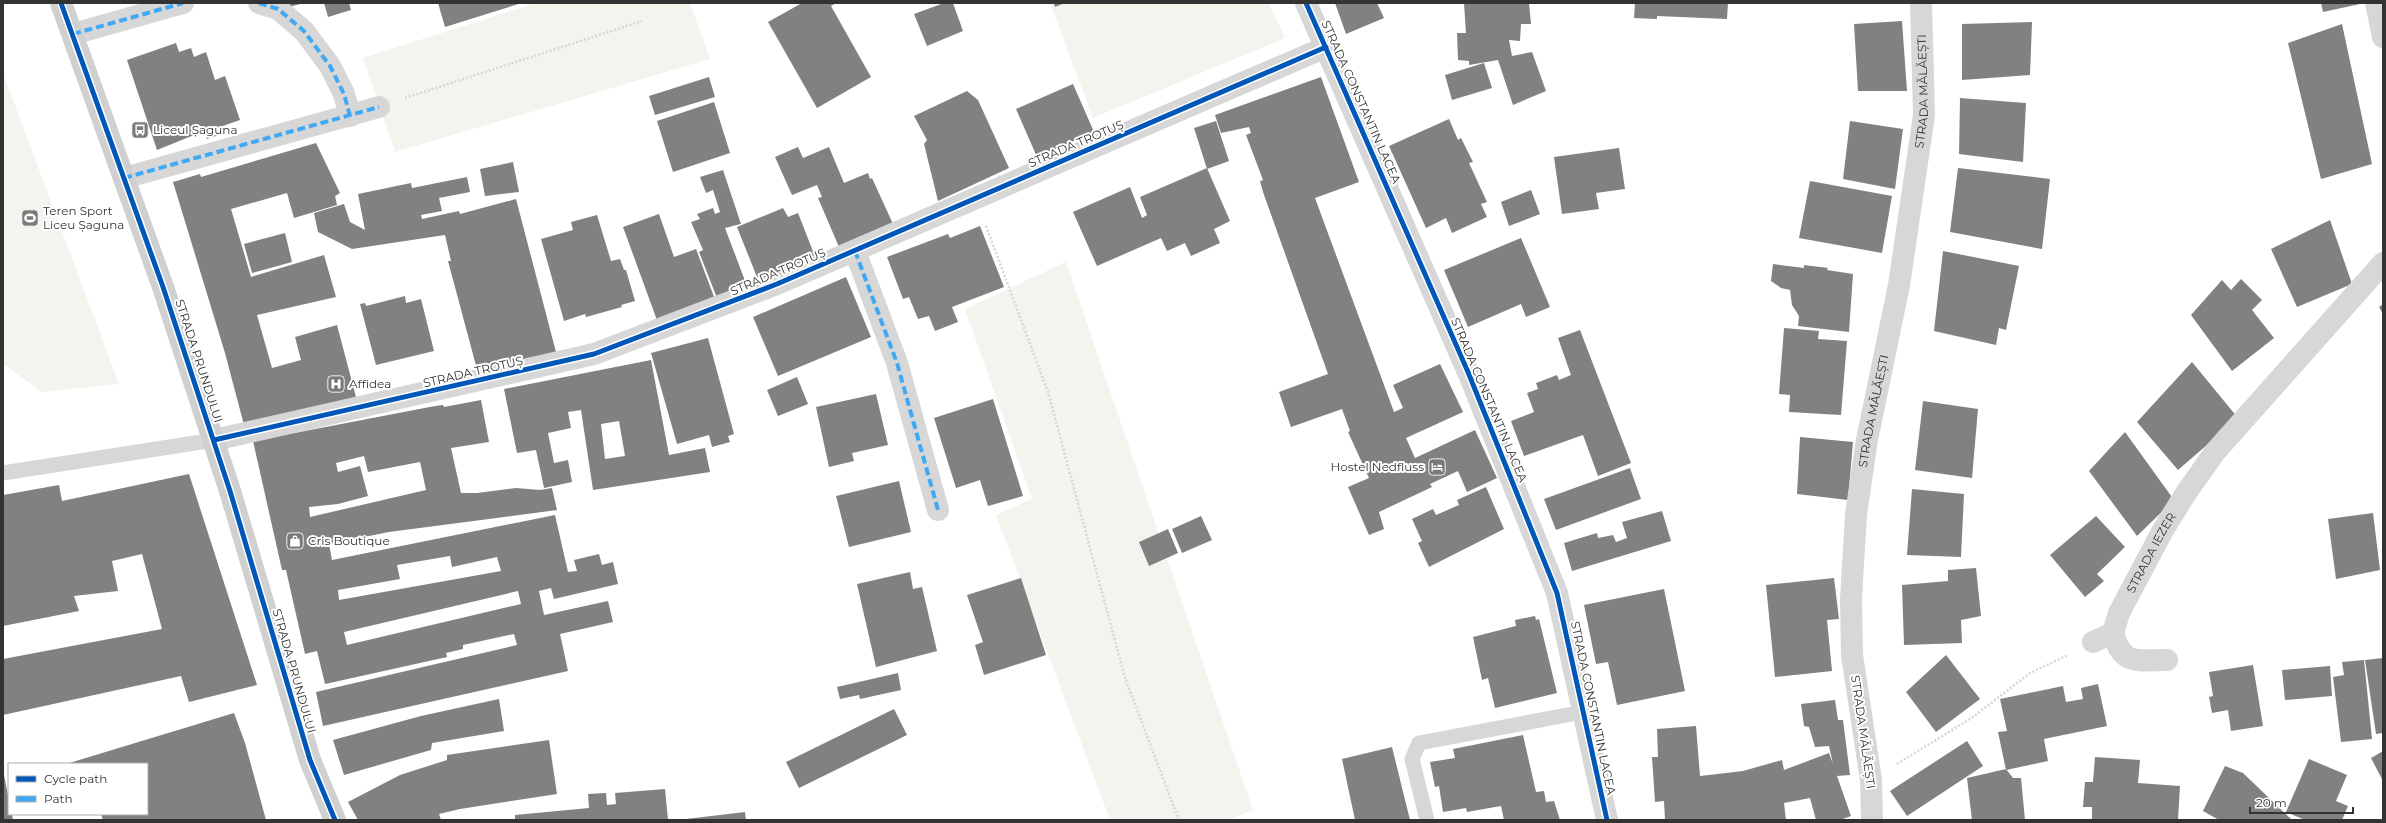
<svg xmlns="http://www.w3.org/2000/svg" width="2386" height="823" font-family="Montserrat,sans-serif">
<rect width="100%" height="100%" fill="#fff"/>
<path fill="#f1f5ed" d="M 536,3 L 690,3 L 710,59 L 395,152 L 363,58 Z
M 1050,3 L 1269,3 L 1285,38 L 1093,118 Z
M 3,73 L 119,384 L 42,392 L 3,364 Z
M 1066,262 L 1253,810 L 1228,820 L 1110,820 L 996,515 L 1032,499 L 965,309 Z"/>
<path fill="#818181" fill-rule="evenodd" d="M 287,3 L 304,3 L 289,7 Z
M 324,3 L 349,3 L 351,10 L 328,17 Z
M 438,3 L 522,3 L 445,27 Z
M 802,3 L 836,3 L 831,6 L 871,77 L 817,108 L 768,22 Z
M 944,3 L 953,3 L 963,31 L 927,46 L 914,14 Z
M 1054,3 L 1065,3 L 1055,7 Z
M 1335,3 L 1377,3 L 1384,18 L 1346,34 Z
M 1464,3 L 1529,3 L 1531,24 L 1521,24 L 1520,41 L 1509,40 L 1512,56 L 1532,52 L 1546,91 L 1513,105 L 1498,60 L 1469,65 L 1469,61 L 1458,60 L 1457,33 L 1466,33 Z
M 1635,3 L 1728,3 L 1727,19 L 1657,16 L 1657,19 L 1634,18 Z
M 2321,3 L 2360,3 L 2360,4 L 2323,12 Z
M 1902,21 L 1907,91 L 1858,91 L 1854,24 Z
M 2032,22 L 2030,75 L 1962,80 L 1962,24 Z
M 2342,24 L 2372,164 L 2321,179 L 2288,43 Z
M 176,43 L 179,52 L 191,48 L 194,57 L 206,52 L 215,80 L 225,76 L 240,120 L 217,128 L 219,135 L 207,139 L 204,131 L 157,150 L 127,60 Z
M 1484,63 L 1492,88 L 1452,100 L 1445,75 Z
M 709,77 L 715,97 L 655,115 L 649,96 Z
M 1321,77 L 1359,182 L 1315,198 L 1394,412 L 1403,408 L 1393,385 L 1440,364 L 1463,412 L 1406,438 L 1415,458 L 1475,430 L 1497,478 L 1467,492 L 1458,471 L 1430,484 L 1432,487 L 1379,512 L 1384,529 L 1369,535 L 1348,487 L 1369,478 L 1348,432 L 1350,431 L 1342,409 L 1291,427 L 1279,392 L 1328,374 L 1263,192 L 1260,181 L 1263,180 L 1246,135 L 1251,133 L 1249,127 L 1221,133 L 1215,115 Z
M 1073,84 L 1094,132 L 1037,157 L 1016,109 Z
M 967,91 L 978,100 L 1009,168 L 938,201 L 924,144 L 927,140 L 914,116 Z
M 1960,98 L 2026,103 L 2023,162 L 1959,154 Z
M 714,102 L 730,153 L 673,172 L 657,121 Z
M 1449,119 L 1458,140 L 1461,138 L 1473,162 L 1469,163 L 1487,202 L 1481,204 L 1487,217 L 1452,233 L 1446,218 L 1426,228 L 1389,146 Z
M 1216,121 L 1229,161 L 1207,169 L 1194,128 Z
M 1850,121 L 1903,129 L 1895,189 L 1843,179 Z
M 316,143 L 340,193 L 335,196 L 337,205 L 294,218 L 287,193 L 231,209 L 251,277 L 324,255 L 336,297 L 257,315 L 272,368 L 301,360 L 295,337 L 337,325 L 356,397 L 244,425 L 225,353 L 173,182 L 200,174 L 201,177 Z
M 798,147 L 803,158 L 829,147 L 844,183 L 868,173 L 870,179 L 872,178 L 893,224 L 839,247 L 818,198 L 822,197 L 817,185 L 792,195 L 775,157 Z
M 1619,148 L 1625,189 L 1596,193 L 1599,209 L 1562,214 L 1554,157 Z
M 513,162 L 519,192 L 485,196 L 480,169 Z
M 1207,168 L 1230,221 L 1214,229 L 1220,243 L 1191,256 L 1185,243 L 1167,251 L 1161,238 L 1097,266 L 1073,212 L 1130,187 L 1142,218 L 1147,215 L 1140,197 Z
M 1958,168 L 2050,179 L 2042,249 L 1950,232 Z
M 723,170 L 741,224 L 725,228 L 747,286 L 717,298 L 699,252 L 703,250 L 691,222 L 700,219 L 697,214 L 713,208 L 715,214 L 720,212 L 713,190 L 706,193 L 700,177 Z
M 467,177 L 470,192 L 439,198 L 442,211 L 421,215 L 422,219 L 459,211 L 460,214 L 516,199 L 556,352 L 478,373 L 448,261 L 451,261 L 445,235 L 352,249 L 318,232 L 314,213 L 344,204 L 350,222 L 365,230 L 358,194 L 411,183 L 412,188 Z
M 1810,181 L 1892,196 L 1882,253 L 1799,238 Z
M 1531,190 L 1540,214 L 1509,226 L 1501,202 Z
M 783,208 L 788,217 L 798,213 L 816,259 L 759,282 L 737,227 Z
M 659,214 L 674,257 L 696,249 L 716,302 L 658,323 L 623,227 Z
M 597,215 L 611,261 L 620,259 L 624,270 L 626,270 L 635,301 L 621,305 L 622,307 L 586,317 L 585,314 L 564,321 L 541,239 L 573,230 L 571,222 Z
M 2330,220 L 2352,284 L 2297,307 L 2271,249 Z
M 980,226 L 1004,287 L 952,307 L 958,322 L 935,331 L 929,316 L 918,319 L 909,297 L 903,299 L 887,257 L 948,234 L 950,238 Z
M 285,233 L 292,262 L 252,273 L 244,244 Z
M 1521,238 L 1550,307 L 1526,317 L 1521,304 L 1468,327 L 1444,270 Z
M 1943,251 L 2019,266 L 2006,330 L 1999,328 L 1996,345 L 1934,331 Z
M 1773,264 L 1804,268 L 1804,265 L 1828,268 L 1827,270 L 1853,274 L 1849,332 L 1798,326 L 1799,316 L 1792,305 L 1790,290 L 1781,288 L 1771,281 Z
M 846,277 L 871,337 L 778,376 L 753,317 Z
M 2241,279 L 2262,300 L 2252,310 L 2274,338 L 2232,371 L 2191,315 L 2222,280 L 2231,290 Z
M 405,296 L 406,303 L 421,299 L 434,351 L 376,365 L 360,304 L 365,303 L 366,306 Z
M 2383,304 L 2383,314 L 2379,307 Z
M 1784,328 L 1819,331 L 1818,339 L 1847,341 L 1841,415 L 1789,412 L 1790,395 L 1779,394 Z
M 1580,330 L 1631,463 L 1598,476 L 1583,435 L 1524,456 L 1511,421 L 1534,412 L 1527,393 L 1538,389 L 1536,383 L 1557,375 L 1559,380 L 1571,375 L 1558,338 Z
M 708,338 L 734,434 L 728,436 L 730,442 L 712,447 L 709,435 L 677,444 L 651,353 Z
M 651,360 L 669,455 L 705,448 L 710,472 L 593,490 L 581,410 L 568,412 L 571,428 L 548,433 L 554,463 L 568,460 L 572,482 L 544,488 L 536,450 L 517,453 L 504,389 ZM 619,421 L 625,456 L 605,459 L 601,424 Z
M 2192,362 L 2238,418 L 2178,470 L 2137,422 Z
M 797,377 L 808,404 L 778,416 L 767,390 Z
M 876,394 L 888,445 L 852,453 L 854,461 L 829,467 L 816,407 Z
M 993,399 L 1023,496 L 988,506 L 980,480 L 956,488 L 934,418 Z
M 481,400 L 489,442 L 451,448 L 461,493 L 477,493 L 516,488 L 540,490 L 552,488 L 557,510 L 389,532 L 329,544 L 332,560 L 555,515 L 568,572 L 577,571 L 574,560 L 599,554 L 602,565 L 613,562 L 618,584 L 554,599 L 551,588 L 539,591 L 544,615 L 608,601 L 613,622 L 560,634 L 568,671 L 323,726 L 316,692 L 517,645 L 514,634 L 463,645 L 463,649 L 446,653 L 447,657 L 325,684 L 317,651 L 305,654 L 286,570 L 282,570 L 253,441 L 435,406 L 443,405 L 444,407 ZM 364,456 L 368,472 L 420,462 L 426,490 L 310,517 L 309,507 L 338,504 L 368,496 L 360,466 L 338,472 L 336,463 ZM 450,556 L 452,567 L 497,557 L 501,571 L 339,600 L 338,590 L 400,579 L 397,565 ZM 518,591 L 521,604 L 347,645 L 344,632 Z
M 1923,401 L 1978,409 L 1972,478 L 1915,470 Z
M 2125,432 L 2174,500 L 2137,536 L 2089,471 Z
M 1800,437 L 1853,442 L 1848,500 L 1797,494 Z
M 1630,468 L 1641,499 L 1556,530 L 1544,499 Z
M 189,474 L 257,685 L 189,702 L 181,676 L 3,715 L 3,659 L 162,629 L 142,554 L 112,561 L 118,591 L 74,596 L 79,611 L 3,626 L 3,495 L 59,485 L 62,501 Z
M 899,481 L 911,532 L 849,547 L 836,496 Z
M 1486,487 L 1504,529 L 1429,567 L 1418,543 L 1422,541 L 1412,519 L 1433,509 L 1436,515 L 1459,505 L 1457,500 Z
M 1912,489 L 1964,494 L 1961,557 L 1907,555 Z
M 1662,511 L 1671,541 L 1572,571 L 1564,543 L 1597,533 L 1598,538 L 1613,535 L 1616,542 L 1627,538 L 1622,522 Z
M 2373,513 L 2380,570 L 2336,579 L 2328,519 Z
M 1201,516 L 1212,540 L 1182,553 L 1172,529 Z
M 2096,516 L 2125,547 L 2097,574 L 2104,581 L 2085,597 L 2050,555 Z
M 1168,529 L 1178,553 L 1149,566 L 1139,542 Z
M 1976,568 L 1981,616 L 1961,620 L 1962,643 L 1904,645 L 1902,585 L 1948,581 L 1948,570 Z
M 910,572 L 913,589 L 922,587 L 937,651 L 876,667 L 857,584 Z
M 1021,578 L 1046,655 L 984,675 L 975,645 L 983,642 L 967,595 Z
M 1834,578 L 1839,619 L 1827,620 L 1832,671 L 1775,677 L 1766,585 Z
M 1664,589 L 1685,691 L 1617,705 L 1608,662 L 1596,664 L 1584,605 Z
M 1535,616 L 1536,620 L 1539,619 L 1557,693 L 1495,708 L 1488,678 L 1482,680 L 1473,637 L 1516,626 L 1515,620 Z
M 1946,655 L 1980,699 L 1936,732 L 1906,692 Z
M 2383,658 L 2383,733 L 2376,734 L 2365,660 Z
M 2364,660 L 2372,739 L 2341,742 L 2333,677 L 2344,675 L 2342,662 Z
M 2253,665 L 2263,726 L 2231,731 L 2228,710 L 2212,713 L 2209,697 L 2213,696 L 2209,672 Z
M 2330,666 L 2332,696 L 2285,700 L 2282,670 Z
M 898,673 L 901,690 L 860,699 L 859,695 L 840,699 L 837,687 Z
M 2098,684 L 2107,726 L 2044,739 L 2048,761 L 2006,770 L 1998,732 L 2007,731 L 2000,699 L 2063,686 L 2066,702 L 2083,699 L 2081,688 Z
M 499,699 L 504,731 L 432,743 L 431,750 L 344,775 L 333,740 L 421,716 Z
M 1835,700 L 1838,720 L 1843,720 L 1850,775 L 1837,776 L 1851,816 L 1840,820 L 1816,820 L 1810,798 L 1784,803 L 1786,820 L 1665,820 L 1664,801 L 1655,802 L 1652,757 L 1658,757 L 1657,729 L 1696,726 L 1700,776 L 1743,771 L 1782,760 L 1784,770 L 1829,753 L 1833,764 L 1829,746 L 1815,747 L 1809,727 L 1804,726 L 1801,704 Z
M 894,709 L 907,735 L 799,788 L 786,762 Z
M 234,713 L 245,743 L 266,820 L 103,820 L 101,814 L 147,814 L 147,764 L 66,764 Z
M 1523,735 L 1536,792 L 1544,791 L 1546,802 L 1554,801 L 1560,820 L 1504,820 L 1501,806 L 1467,812 L 1466,808 L 1443,812 L 1439,786 L 1435,787 L 1430,762 L 1455,758 L 1453,749 Z
M 549,740 L 557,794 L 460,809 L 439,814 L 441,820 L 358,820 L 348,802 L 400,775 L 447,760 L 447,755 Z
M 1967,741 L 1983,766 L 1907,816 L 1890,791 Z
M 1392,747 L 1410,820 L 1355,820 L 1342,759 Z
M 2383,751 L 2383,781 L 2371,758 Z
M 2095,757 L 2140,760 L 2138,783 L 2180,786 L 2178,820 L 2092,820 L 2092,807 L 2083,807 L 2085,782 L 2093,782 Z
M 2309,759 L 2347,775 L 2336,801 L 2348,806 L 2342,820 L 2305,820 L 2286,812 Z
M 2225,766 L 2243,773 L 2292,820 L 2219,820 L 2203,811 Z
M 2006,769 L 2013,778 L 2021,778 L 2025,820 L 1972,820 L 1967,778 Z
M 3,770 L 9,800 L 9,814 L 12,814 L 13,820 L 3,820 Z
M 665,789 L 668,820 L 515,820 L 515,815 L 589,808 L 588,794 L 606,793 L 607,805 L 616,804 L 615,793 Z
M 745,812 L 746,820 L 686,820 L 686,819 Z"/>
<g fill="none" stroke-linecap="round" stroke-linejoin="round">
<path stroke="#d6d6d6" stroke-width="2.5" stroke-dasharray="2 2" stroke-linecap="butt" d="M 405,98 L 642,21
M 986,226 L 1048,392 L 1125,678 L 1179,820
M 1897,764 L 1973,717 L 2030,673 L 2068,655"/>
<path stroke="#d7d7d7" stroke-width="15" d="M 3,473 L 214,440
M 1427,820 L 1412,759 L 1419,743 L 1583,712"/>
<g stroke="#d7d7d7" stroke-width="22">
<path d="M 259,3 L 278,9 L 304,31 L 330,66 L 344,94 L 350,116"/>
<path d="M 1306,3 L 1468,372 L 1557,593 L 1607,820"/>
<path d="M 2376,3 L 2383,37"/>
<path d="M 73,34 L 183,3"/>
<path d="M 124,178 L 379,107"/>
<path d="M 855,251 L 897,363 L 938,510"/>
<path d="M 214,440 L 594,354 L 777,284 L 1326,47"/>
<path d="M 2113,633 C 2122,666 2137,660 2167,660"/>
<path id="s1" d="M 2093,642 L 2113,633 L 2119,613 L 2163,530 L 2186,493 L 2215,452 L 2383,263"/>
<path id="s2" d="M 1872,820 L 1871,780 L 1852,655 L 1851,599 L 1856,514 L 1867,440 L 1899,285 L 1924,115 L 1921,3"/>
</g>
<path stroke="#d0d0d0" stroke-width="22" d="M 61,3 L 163,287 L 230,491 L 310,760 L 335,820"/>
<path stroke="#3fa9f5" stroke-width="4" stroke-dasharray="8 4" stroke-linecap="butt" d="M 259,3 L 278,9 L 304,31 L 330,66 L 344,94 L 350,116
M 73,34 L 183,3
M 124,178 L 379,107
M 855,251 L 897,363 L 938,510"/>
<defs>
<path id="cycleway" d="M 61,3 L 163,287 L 230,491 L 310,760 L 335,820
M 1306,3 L 1468,372 L 1557,593 L 1607,820
M 214,440 L 594,354 L 777,284 L 1326,47"/>
</defs>
<use href="#cycleway" stroke="#fff" stroke-width="8"/>
<use href="#cycleway" stroke="#0057b8" stroke-width="5"/>
</g>
<defs>
<symbol id="bus-square" viewBox="-11 -11 22 22"><rect x="-9" y="-9" width="18" height="18" rx="4" fill="#7a7a7a" stroke="#fff"/><path d="M-5-6H5V4H4V6H2V4H-2V6H-4V4H-5ZM-3.5-4V0h7V-4ZM-3.5 1.2v1.5H-2V1.2ZM2 1.2v1.5H3.5V1.2Z" fill="#fff"/></symbol>
<symbol id="stadium-square" viewBox="-11 -11 22 22"><rect x="-9" y="-9" width="18" height="18" rx="4" fill="#7a7a7a" stroke="#fff"/><path d="M0-5a6.5 5 0 1 0 0 10a6.5 5 0 1 0 0-10ZM-3.5-1.8h7v3.6h-7Z" fill="#fff"/></symbol>
<symbol id="hospital-square" viewBox="-11 -11 22 22"><rect x="-9" y="-9" width="18" height="18" rx="4" fill="#7a7a7a" stroke="#fff"/><path d="M-5-5h3v3.5h4V-5h3V5h-3V1.5h-4V5h-3Z" fill="#fff"/></symbol>
<symbol id="hotel-square" viewBox="-11 -11 22 22"><rect x="-9" y="-9" width="18" height="18" rx="4" fill="#7a7a7a" stroke="#fff"/><path d="M-6-4.5h1.5V1H6V5H4.5V3h-9V5H-6ZM-4 0a1.8 1.8 0 1 1 3.6 0ZM.5 0V-2.5h3Q6-2.5 6 0Z" fill="#fff"/></symbol>
<symbol id="shop-square" viewBox="-11 -11 22 22"><rect x="-9" y="-9" width="18" height="18" rx="4" fill="#7a7a7a" stroke="#fff"/><path d="M-5-2.5h2.3a2.7 3.5 0 0 1 5.4 0H5L5.5 6h-11ZM-1.5-2.5h3a1.5 2.3 0 0 0-3 0Z" fill="#fff"/></symbol>
</defs>
<g fill-rule="evenodd">
<use href="#bus-square" x="130" y="120" width="20" height="20"/>
<use href="#stadium-square" x="20" y="208" width="20" height="20"/>
<use href="#hospital-square" x="326" y="374" width="20" height="20"/>
<use href="#hotel-square" x="1427" y="457" width="20" height="20"/>
<use href="#shop-square" x="285" y="531" width="20" height="20"/>
</g>
<g text-anchor="middle" stroke-width="4" stroke-linejoin="round" paint-order="stroke">
<g font-size="12" fill="#333" stroke="#fff">
<text dy="4" stroke="none"><textPath href="#s2" startOffset="736">STRADA MĂLĂEȘTI</textPath></text>
<text transform="translate(1361 102) rotate(66)" y="4">STRADA CONSTANTIN LACEA</text>
<text transform="translate(1076 144) rotate(-23)" y="4">STRADA TROTUȘ</text>
<text transform="translate(778 272) rotate(-23)" y="4">STRADA TROTUȘ</text>
<text transform="translate(199 361) rotate(72)" y="4">STRADA PRUNDULUI</text>
<text transform="translate(473 372) rotate(-13)" y="4">STRADA TROTUȘ</text>
<text transform="translate(1489 400) rotate(67)" y="4">STRADA CONSTANTIN LACEA</text>
<text dy="4" stroke="none"><textPath href="#s2" startOffset="412">STRADA MĂLĂEȘTI</textPath></text>
<text dy="4" stroke="none"><textPath href="#s1" startOffset="111">STRADA IEZER</textPath></text>
<text transform="translate(294 671) rotate(74)" y="4">STRADA PRUNDULUI</text>
<text transform="translate(1593 708) rotate(78)" y="4">STRADA CONSTANTIN LACEA</text>
<text transform="translate(1863 732) rotate(82)" y="4">STRADA MĂLĂEȘTI</text>
</g>
<g font-size="12" fill="#333" stroke="#fff" text-anchor="start">
<text x="153" y="134">Liceul Șaguna</text>
<text x="43" y="215">Teren Sport<tspan x="43" dy="14">Liceu Șaguna</tspan></text>
<text x="349" y="388">Affidea</text>
<text x="1424" y="471" text-anchor="end">Hostel Nedfluss</text>
<text x="308" y="545">Cris Boutique</text>
</g>
</g>
<rect width="2386" height="823" fill="none" stroke="#333333" stroke-width="8"/>
<rect x="8" y="763" width="140" height="52" fill="#ffffff" stroke="#adadad"/>
<rect x="16" y="776" width="20" height="6" fill="#0057b8" stroke="#adadad"/>
<text x="44" y="783" font-size="12" fill="#333333">Cycle path</text>
<rect x="16" y="796" width="20" height="6" fill="#3fa9f5" stroke="#adadad"/>
<text x="44" y="803" font-size="12" fill="#333333">Path</text>
<path d="M2250 807v6h103v-6" fill="none" stroke="#333333" stroke-width="2"/>
<text x="2256" y="807" font-size="12" fill="#333333" stroke="#ffffff" stroke-width="3" paint-order="stroke">20 m</text>
</svg>
